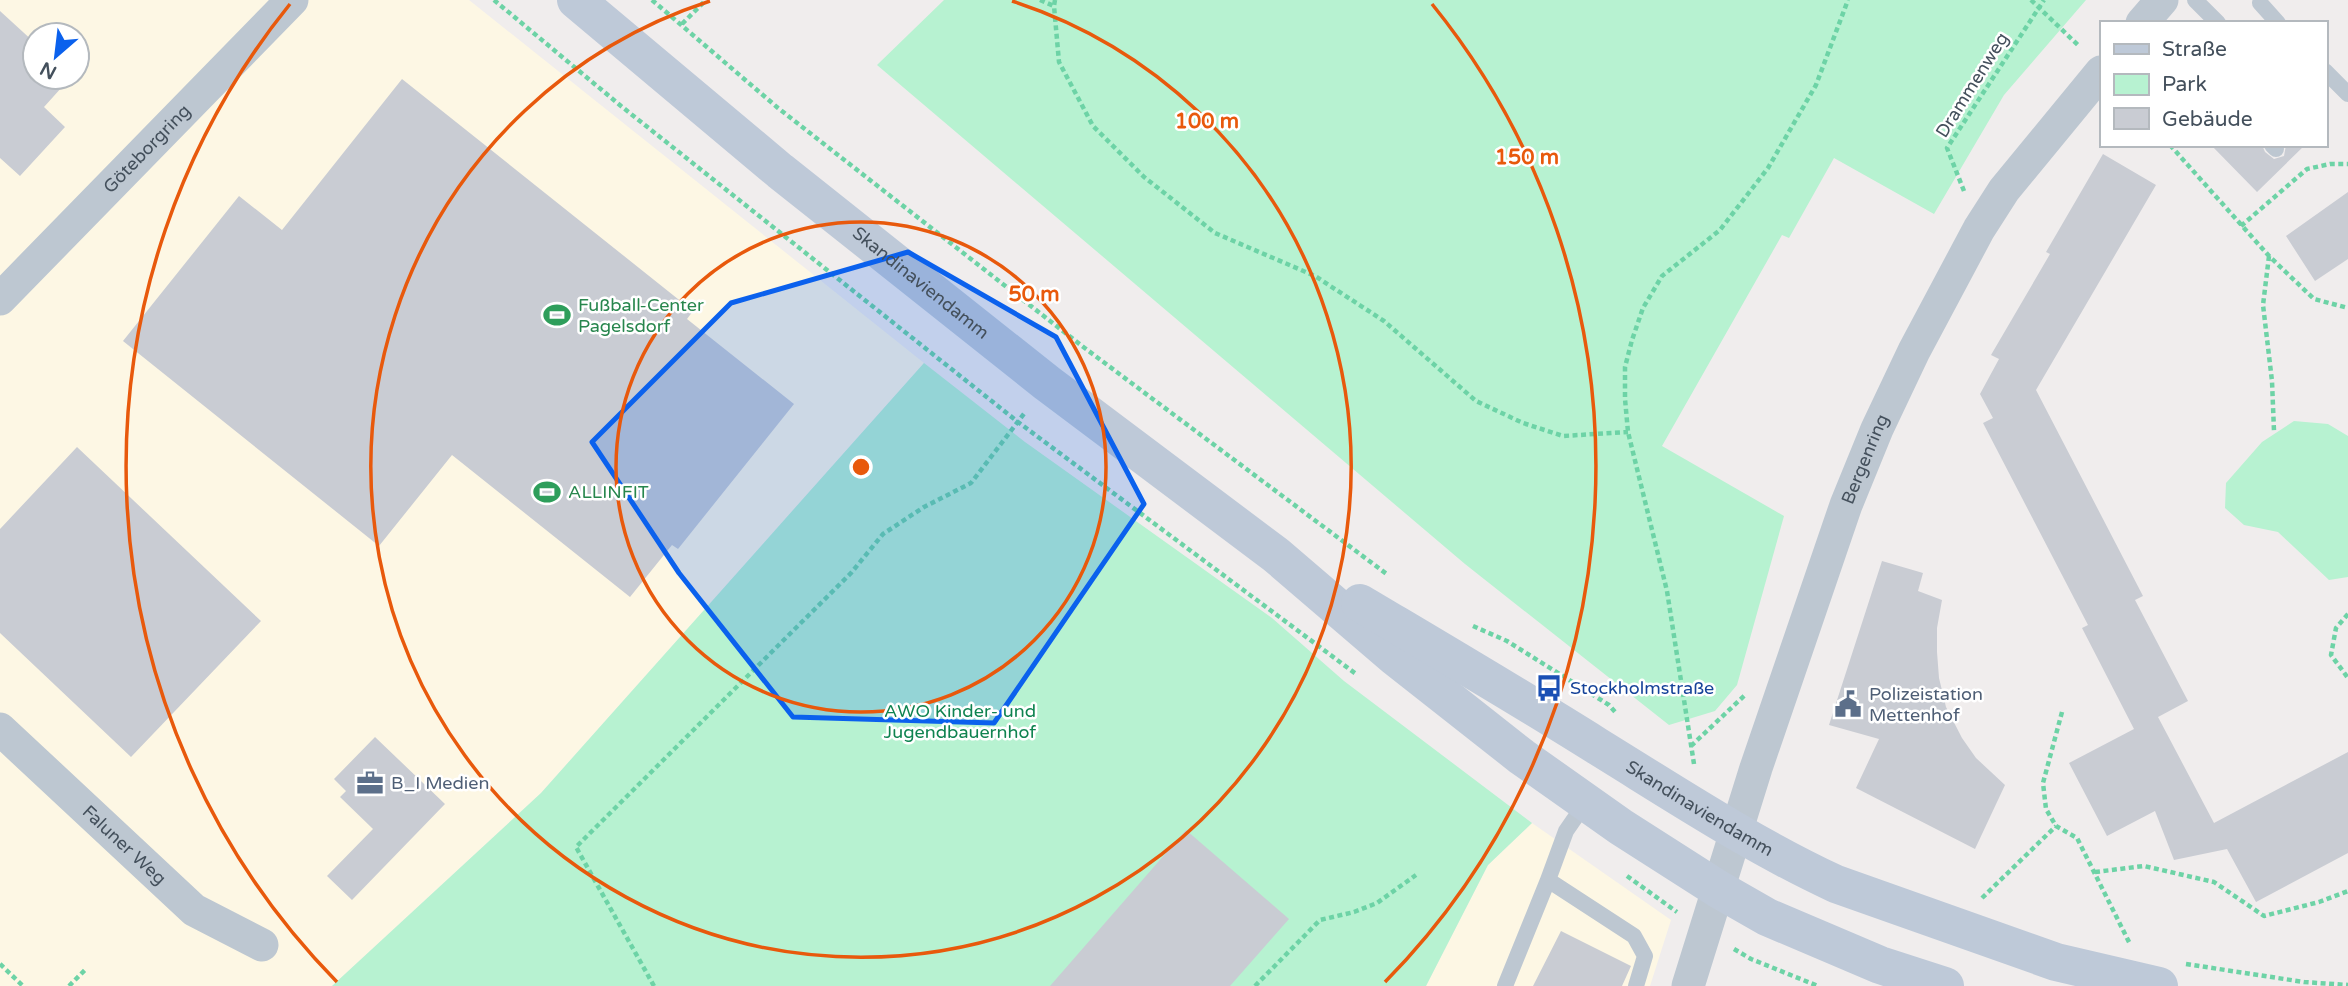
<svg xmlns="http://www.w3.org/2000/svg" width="2348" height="986" font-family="'Varela Round',sans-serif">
<rect width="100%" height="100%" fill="#f0eded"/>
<path fill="#fdf7e4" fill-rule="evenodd" d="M 0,0 L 469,0 L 924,363 L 541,793 L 332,986 L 0,986 ZM 35,35 L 77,35 L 77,77 L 35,77 Z
M 1532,823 L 1671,920 L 1650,986 L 1426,986 L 1488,865 Z"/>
<path fill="#b7f2d1" d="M 944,0 L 2086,0 L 2004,95 L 1934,214 L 1834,158 L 1789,238 L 1782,235 L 1662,446 L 1784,516 L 1737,685 L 1715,711 L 1669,725 L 1465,564 L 877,65 Z
M 924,363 L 1025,442 L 1272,618 L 1344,681 L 1532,823 L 1488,865 L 1426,986 L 332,986 L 541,793 Z
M 2294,421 L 2328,424 L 2348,436 L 2348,577 L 2329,580 L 2278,532 L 2244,525 L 2225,508 L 2226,483 L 2262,442 Z"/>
<path fill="#c9ccd3" d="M 0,11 L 35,43 L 35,77 L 71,77 L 44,107 L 65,127 L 20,176 L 0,158 Z
M 402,79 L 693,311 L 687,319 L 794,404 L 678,549 L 672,545 L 630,597 L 452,455 L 379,546 L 123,341 L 239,196 L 282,230 Z
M 2211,145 L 2262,145 L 2265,152 L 2274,159 L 2284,156 L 2286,145 L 2305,145 L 2257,192 Z
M 2103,154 L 2156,185 L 2036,390 L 2143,596 L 2135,600 L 2188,701 L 2158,717 L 2214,823 L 2348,752 L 2348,853 L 2256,902 L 2227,849 L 2174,860 L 2155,811 L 2107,836 L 2069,763 L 2134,729 L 2082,628 L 2088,625 L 1983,423 L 1993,418 L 1980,394 L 1999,359 L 1991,355 L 2050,254 L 2046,252 Z
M 2348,192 L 2348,259 L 2315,281 L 2286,236 Z
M 77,447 L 261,621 L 131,757 L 0,633 L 0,529 Z
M 1882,561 L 1923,573 L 1918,591 L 1942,600 L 1937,628 L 1937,652 L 1939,678 L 1946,707 L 1962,738 L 1976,758 L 2005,785 L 1975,849 L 1856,788 L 1879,739 L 1829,725 Z
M 375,737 L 445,804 L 352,900 L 327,876 L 373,829 L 340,797 L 346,791 L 334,779 Z
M 1186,830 L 1289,919 L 1230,986 L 1050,986 Z
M 1561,931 L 1631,966 L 1622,986 L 1533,986 Z"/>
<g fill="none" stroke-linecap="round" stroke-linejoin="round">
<path stroke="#6dd3a6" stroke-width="4.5" stroke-dasharray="5 3.5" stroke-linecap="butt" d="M 494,0 L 621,106 L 1018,422 L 1356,674
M 652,0 L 778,108 L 1082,346 L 1388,575
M 1040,0 L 1054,6
M 1055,0 L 1054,6 L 1059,62 L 1093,126 L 1144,177 L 1215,233 L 1315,276 L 1384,321 L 1476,401 L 1523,423 L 1563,436 L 1628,432
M 2031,0 L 2080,47
M 682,24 L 706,0
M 2170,145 L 2269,256 L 2314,299 L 2348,308
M 1964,191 L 1947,148 L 2044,0
M 2241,226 L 2307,169 L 2330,164 L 2348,164
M 2269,256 L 2263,305 L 2272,381 L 2274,431
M 2348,614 L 2336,628 L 2331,655 L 2348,678
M 1473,626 L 1507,641 L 1609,705 L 1617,714
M 2062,712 L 2043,783 L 2046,809 L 2056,826 L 2077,838 L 2130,944
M 1691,746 L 1745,695
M 1694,764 L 1667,591 L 1628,432 L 1625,399 L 1625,367 L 1632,340 L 1643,308 L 1662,276 L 1720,230 L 1768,168 L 1816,85 L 1848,0
M 2095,872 L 2144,866 L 2214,882 L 2264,916 L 2319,902 L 2348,891
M 1627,876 L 1677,912
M 1982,898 L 2056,826
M 1734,949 L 1751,959 L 1818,986
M 0,964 L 23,986
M 2186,964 L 2304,982 L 2348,985
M 69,986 L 85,970
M 654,986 L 576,847 L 851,573 L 883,534 L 924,507 L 971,483 L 1026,411
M 1255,986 L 1320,920 L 1354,912 L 1377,903 L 1416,875"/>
<path stroke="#bdc7d1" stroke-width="16" d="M 2195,0 L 2218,23
M 2260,3 L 2278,23
M 2325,71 L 2348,94
M 2272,145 L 2276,149
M 1586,802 L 1566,831 L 1548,880 L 1634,936 L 1645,956 L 1636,986
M 1505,986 L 1548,880"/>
<g stroke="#bdc7d1" stroke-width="33">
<path d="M 2142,23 L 2162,0"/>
<path id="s1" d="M 0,299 L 292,0"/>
<path id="s2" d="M 0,729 L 194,910 L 262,945"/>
<path id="s3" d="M 1688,986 L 1756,768 L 1846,505 L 1877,429 L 1914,351 L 1979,229 L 2004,190 L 2101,72"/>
</g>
<g stroke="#bec9d8" stroke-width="38">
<path id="s4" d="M 576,0 L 780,171 L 1047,383 L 1276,555 L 1395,657 L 1522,757 L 1621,827 L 1718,889 L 1767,917 L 1880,965 L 1945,986"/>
<path id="s5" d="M 1360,603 C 1439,650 1519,697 1597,746 C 1675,794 1752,845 1836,884 L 2056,962 L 2159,986"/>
</g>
</g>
<path fill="#0b61ed" fill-opacity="0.2" stroke="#0b61ed" stroke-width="5" stroke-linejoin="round" d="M 908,252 L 1056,337 L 1144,504 L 994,723 L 793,717 L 679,573 L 592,442 L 731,303 Z"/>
<g fill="none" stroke="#e8590c" stroke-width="3.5">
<circle cx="861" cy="467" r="245"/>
<path d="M1012 1A490 490 0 1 1 710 1"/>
<path d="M337 982A735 735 0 0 1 290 4M1432 4A735 735 0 0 1 1385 982"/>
</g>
<defs>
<symbol id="stadium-bare" viewBox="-9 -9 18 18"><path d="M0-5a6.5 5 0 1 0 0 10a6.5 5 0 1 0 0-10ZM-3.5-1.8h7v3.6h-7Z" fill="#2e9e5b" stroke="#fff" stroke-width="2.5" paint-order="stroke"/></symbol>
<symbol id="bus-bare" viewBox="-9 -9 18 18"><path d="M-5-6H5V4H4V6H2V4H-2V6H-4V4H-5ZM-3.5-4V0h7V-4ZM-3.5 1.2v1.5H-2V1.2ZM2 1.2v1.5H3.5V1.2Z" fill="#1a4fb4" stroke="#fff" stroke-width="2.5" paint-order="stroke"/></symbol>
<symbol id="civic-bare" viewBox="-9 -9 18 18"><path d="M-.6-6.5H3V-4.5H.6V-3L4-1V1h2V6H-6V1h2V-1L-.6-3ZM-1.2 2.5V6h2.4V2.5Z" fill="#5c6f8a" stroke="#fff" stroke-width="2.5" paint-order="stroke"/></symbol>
<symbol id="office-bare" viewBox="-9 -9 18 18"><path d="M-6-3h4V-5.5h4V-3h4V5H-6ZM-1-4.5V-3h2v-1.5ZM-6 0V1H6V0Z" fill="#5c6f8a" stroke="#fff" stroke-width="2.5" paint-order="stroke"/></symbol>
</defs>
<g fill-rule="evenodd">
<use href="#stadium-bare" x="538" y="296" width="38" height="38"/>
<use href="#stadium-bare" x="528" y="473" width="38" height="38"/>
<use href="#bus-bare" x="1530" y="669" width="38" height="38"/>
<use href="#civic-bare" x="1829" y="685" width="38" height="38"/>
<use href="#office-bare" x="351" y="764" width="38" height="38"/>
</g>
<g text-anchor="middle" stroke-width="5" stroke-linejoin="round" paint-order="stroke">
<g font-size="18" fill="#44505c" stroke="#fff">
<text transform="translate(1972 85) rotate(-58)" y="6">Drammenweg</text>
<text dy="6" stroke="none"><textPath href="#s1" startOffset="210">Göteborgring</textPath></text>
<text dy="6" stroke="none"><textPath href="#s4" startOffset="446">Skandinaviendamm</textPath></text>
<text dy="6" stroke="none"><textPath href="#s3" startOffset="556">Bergenring</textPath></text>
<text dy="6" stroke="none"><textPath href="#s5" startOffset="397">Skandinaviendamm</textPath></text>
<text dy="6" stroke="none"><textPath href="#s2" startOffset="170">Faluner Weg</textPath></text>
</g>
<g font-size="18" fill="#27864d" stroke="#fff" text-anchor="start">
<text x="578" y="311">Fußball-Center<tspan x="578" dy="21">Pagelsdorf</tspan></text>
<text x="568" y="498">ALLINFIT</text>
</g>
<g font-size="18" fill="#164399" stroke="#fff" text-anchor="start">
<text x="1570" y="694">Stockholmstraße</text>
</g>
<g font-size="18" fill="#4e5e75" stroke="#fff" text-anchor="start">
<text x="1869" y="700">Polizeistation<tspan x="1869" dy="21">Mettenhof</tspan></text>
<text x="391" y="789">B_I Medien</text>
</g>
<g font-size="18" fill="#0f8350" stroke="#fff">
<text x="960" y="717">AWO Kinder- und<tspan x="960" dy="21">Jugendbauernhof</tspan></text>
</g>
</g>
<circle cx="861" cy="467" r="10" fill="#e8590c" stroke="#fff" stroke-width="3.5"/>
<g font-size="21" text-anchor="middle" font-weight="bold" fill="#e8590c" stroke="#fff" stroke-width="5" stroke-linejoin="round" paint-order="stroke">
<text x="1207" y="128">100 m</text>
<text x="1527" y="164">150 m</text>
<text x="1034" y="301">50 m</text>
</g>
<rect x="2100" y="21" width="228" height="126" fill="#ffffff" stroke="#b4b9be" stroke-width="2"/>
<rect x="2114" y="44" width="35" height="10" fill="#bec9d8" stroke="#b4b9be" stroke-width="2"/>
<text x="2162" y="56" font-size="21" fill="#44505c">Straße</text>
<rect x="2114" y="74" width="35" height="21" fill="#b7f2d1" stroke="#b4b9be" stroke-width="2"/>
<text x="2162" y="91" font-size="21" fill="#44505c">Park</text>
<rect x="2114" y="108" width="35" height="21" fill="#c9ccd3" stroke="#b4b9be" stroke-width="2"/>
<text x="2162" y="126" font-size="21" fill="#44505c">Gebäude</text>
<g transform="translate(56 56) rotate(208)"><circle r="33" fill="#ffffff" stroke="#b4b9be" stroke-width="2"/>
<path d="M0-5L12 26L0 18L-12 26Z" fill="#0b61ed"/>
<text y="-10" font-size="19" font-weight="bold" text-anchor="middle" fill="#44505c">N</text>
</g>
</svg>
